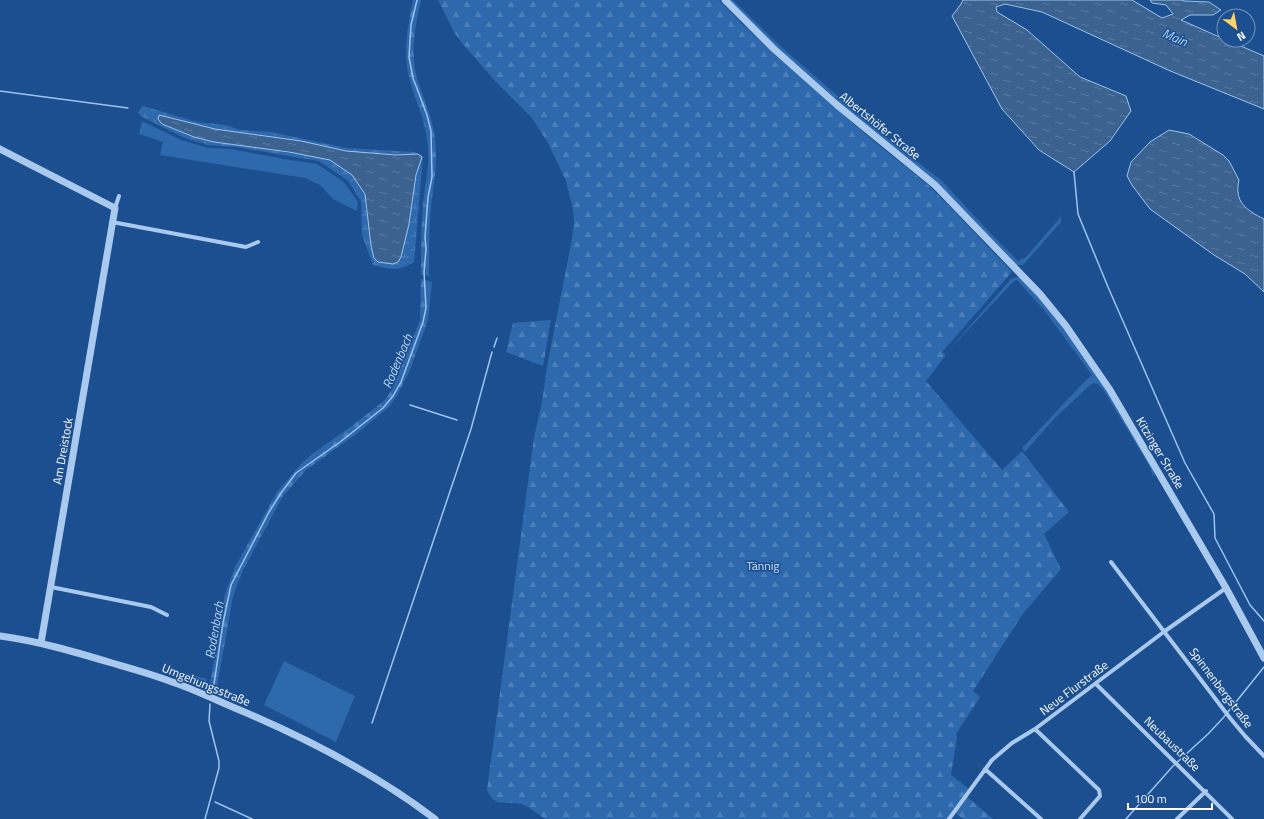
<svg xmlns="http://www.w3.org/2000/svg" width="1264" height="819" font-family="'Titillium Web',sans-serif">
<defs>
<pattern id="forest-firs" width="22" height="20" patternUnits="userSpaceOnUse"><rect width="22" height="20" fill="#2e69ad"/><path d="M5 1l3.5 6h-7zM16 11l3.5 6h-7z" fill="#4d80b9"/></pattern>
<pattern id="wetland-marsh" width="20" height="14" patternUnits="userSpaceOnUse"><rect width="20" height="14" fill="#2e69ad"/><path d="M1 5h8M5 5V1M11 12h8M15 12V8" fill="none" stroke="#4d80b9"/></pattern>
<pattern id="water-ripples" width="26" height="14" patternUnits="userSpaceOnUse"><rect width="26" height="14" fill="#3c6290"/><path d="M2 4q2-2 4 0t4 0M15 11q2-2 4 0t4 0" fill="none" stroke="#597aa1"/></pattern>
</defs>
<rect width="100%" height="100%" fill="#1b4f8f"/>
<path fill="#2e69ad" d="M 728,0 L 733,0 L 778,44 L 817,78 L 878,131 L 942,181 L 992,235 L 1018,261 L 1026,257 L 1059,219 L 1060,214 L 1061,222 L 1024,264 L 1022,265 L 1016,265 L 988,236 L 797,68 Z
M 142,121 L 181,140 L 208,148 L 231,149 L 284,159 L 317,164 L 344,182 L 358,202 L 357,211 L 333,199 L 320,185 L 305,178 L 160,155 L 163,142 L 139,134 Z
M 1017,277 L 1021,278 L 1027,283 L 1064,328 L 1106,388 L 1153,469 L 1154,473 L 1153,477 L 1150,467 L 1104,391 L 1098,384 L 1094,383 L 1089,386 L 1055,418 L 1025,452 L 1022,448 L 1083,383 L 1092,375 L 1044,310 L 1017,280 L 1014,281 L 947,352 L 1011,279 Z
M 284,661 L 355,696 L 336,742 L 264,705 Z"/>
<path fill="url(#forest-firs)" d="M 413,0 L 421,0 C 415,26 410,52 417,78 C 423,98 433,118 435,139 C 438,162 434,184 431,206 C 429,229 429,252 429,276 L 421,275 C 421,252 421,228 423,205 C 425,183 431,161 427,139 C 425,119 415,100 410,81 C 402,53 408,27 413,0 Z
M 438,0 L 719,0 L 743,25 L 865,134 L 927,184 L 956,213 L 1012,272 L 942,352 L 946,355 L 926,381 L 1002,470 L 1022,451 L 1069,512 L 1044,534 L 1061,569 L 1022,615 L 973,691 L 980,697 L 956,734 L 957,737 L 951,775 L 969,789 L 965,795 L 993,819 L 963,819 L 953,811 L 947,819 L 545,819 C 539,815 531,808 524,805 C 509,799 495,810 487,790 L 534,437 L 542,402 L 547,367 L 572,239 L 574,223 L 573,210 L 566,181 L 548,143 L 532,118 L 495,81 L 462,43 L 454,32 Z
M 421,279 L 432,282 L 428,320 L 410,370 L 398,394 L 389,407 L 355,435 L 306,470 L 283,496 L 243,570 L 233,596 L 217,687 L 210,684 L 225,594 L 235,567 L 277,492 L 301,464 L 312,454 L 349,428 L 384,401 L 391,391 L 420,320 Z
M 551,320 L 543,366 L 506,352 L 513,323 Z
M 174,670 L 207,679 L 205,689 L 171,676 Z"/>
<path fill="url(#wetland-marsh)" d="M 143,106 L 197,122 L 226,125 L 240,130 L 271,132 L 346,148 L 414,152 L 423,156 L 414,262 C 398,272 390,269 373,265 L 362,235 L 361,201 L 348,181 L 325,165 L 318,161 L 236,147 L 208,145 L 185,138 L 142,117 L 138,113 L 140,109 Z"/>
<path fill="url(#water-ripples)" stroke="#9cc4f0" d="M 963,0 L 1132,0 L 1162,18 L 1173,14 L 1166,5 L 1152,3 L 1150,0 L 1181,0 L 1185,1 L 1209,2 L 1221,10 L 1213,15 L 1190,15 L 1181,20 L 1224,39 L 1224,40 L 1227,40 L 1264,56 L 1264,109 L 1168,70 L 1042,12 L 1005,4 L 996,7 L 997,12 L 1027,30 L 1080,77 L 1126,96 L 1131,111 L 1110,141 L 1074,172 L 1039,150 L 1002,109 L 952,16 L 961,4 Z
M 159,115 L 215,129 L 301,141 L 346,151 L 396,155 L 418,154 L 422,157 L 416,175 L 409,224 L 401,257 L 398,262 L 393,264 L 378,262 L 374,258 L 371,246 L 365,194 L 352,175 L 330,160 L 289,152 L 214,142 L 194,137 L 162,124 L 158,119 Z
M 1169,130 L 1189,134 L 1223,155 L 1229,161 L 1239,180 C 1234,202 1246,210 1264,219 L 1264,292 L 1245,274 L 1214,255 L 1150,209 L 1132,185 L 1127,176 L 1131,162 L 1150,142 Z"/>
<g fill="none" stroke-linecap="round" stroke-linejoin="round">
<path stroke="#9cc4f0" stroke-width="1.5" d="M 0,91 L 128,108
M 1074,172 L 1078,214 L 1108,287 L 1185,463 L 1214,514 L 1215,538 L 1250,605 L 1264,621
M 494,347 L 497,338
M 410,405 L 457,420
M 213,691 L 223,623 L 231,585 L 269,512 L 281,493 L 296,473 L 340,442 L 383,408 L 393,396 L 401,382 L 423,322 L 426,308 L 424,272 L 426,249 L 425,237 L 428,197 L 432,177 L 431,131 L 427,115 L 413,78 L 409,57 L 411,25 L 417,0
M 372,723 L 471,429 L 492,352
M 215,802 L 252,819
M 205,819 L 219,768 L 219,761 L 209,721 L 210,704
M 1126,819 L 1173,766 L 1208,734 L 1223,718 L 1264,667"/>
<path stroke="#a9c9ee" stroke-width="4" d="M 115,208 L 119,196
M 112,222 L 246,247 L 258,242
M 1111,562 L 1230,718 L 1245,736 L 1264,756
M 51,587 L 151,607 L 167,615
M 1096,684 L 1232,819
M 1035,729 L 1099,790 L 1100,796 L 1080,819
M 985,769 L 1041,819
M 949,819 L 992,760 L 1012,743 L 1035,729 L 1165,631 L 1226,588
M 1177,819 L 1206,791"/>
<path stroke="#a9c9ee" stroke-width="7" d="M 725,0 L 774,49 L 837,105 L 935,185 L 1040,294 L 1066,326 L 1110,390 L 1226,588 L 1264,658
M 0,149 L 115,208 L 41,643
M 0,636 C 38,641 75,652 112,663 C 133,669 155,675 175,683 C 198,691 220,702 242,711 C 310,740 376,774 435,819"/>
</g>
<g text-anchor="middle" stroke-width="3" stroke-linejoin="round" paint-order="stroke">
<g font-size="12" fill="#fff" stroke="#1b4f8f">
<text transform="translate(880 126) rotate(39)" y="4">Albertshöfer Straße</text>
<text transform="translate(63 451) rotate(-80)" y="4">Am Dreistock</text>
<text transform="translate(1160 453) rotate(59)" y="4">Kitzinger Straße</text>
<text transform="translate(206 685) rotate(22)" y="4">Umgehungsstraße</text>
<text transform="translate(1074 688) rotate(-37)" y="4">Neue Flurstraße</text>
<text transform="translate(1221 688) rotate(53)" y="4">Spinnenbergstraße</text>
<text transform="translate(1172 744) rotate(44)" y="4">Neubaustraße</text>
</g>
<g font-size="12" fill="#cfe3fa" stroke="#1b4f8f">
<text x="763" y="570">Tännig</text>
</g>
<g font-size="13" font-style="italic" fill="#b5d3f5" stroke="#1b4f8f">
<text transform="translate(1175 37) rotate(23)" y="5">Main</text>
<text transform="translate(397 361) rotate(-67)" y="5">Rodenbach</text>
<text transform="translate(214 630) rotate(-80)" y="5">Rodenbach</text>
</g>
</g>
<g transform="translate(1236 28) rotate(148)"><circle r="19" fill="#1b4f8f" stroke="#7695bc"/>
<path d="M0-3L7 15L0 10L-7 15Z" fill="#ffd166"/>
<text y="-6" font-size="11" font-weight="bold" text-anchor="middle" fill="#ffffff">N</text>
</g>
<path d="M1128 803v6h84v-6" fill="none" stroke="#ffffff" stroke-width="2"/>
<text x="1134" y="803" font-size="12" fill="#ffffff" stroke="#1b4f8f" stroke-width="3" paint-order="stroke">100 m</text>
</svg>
